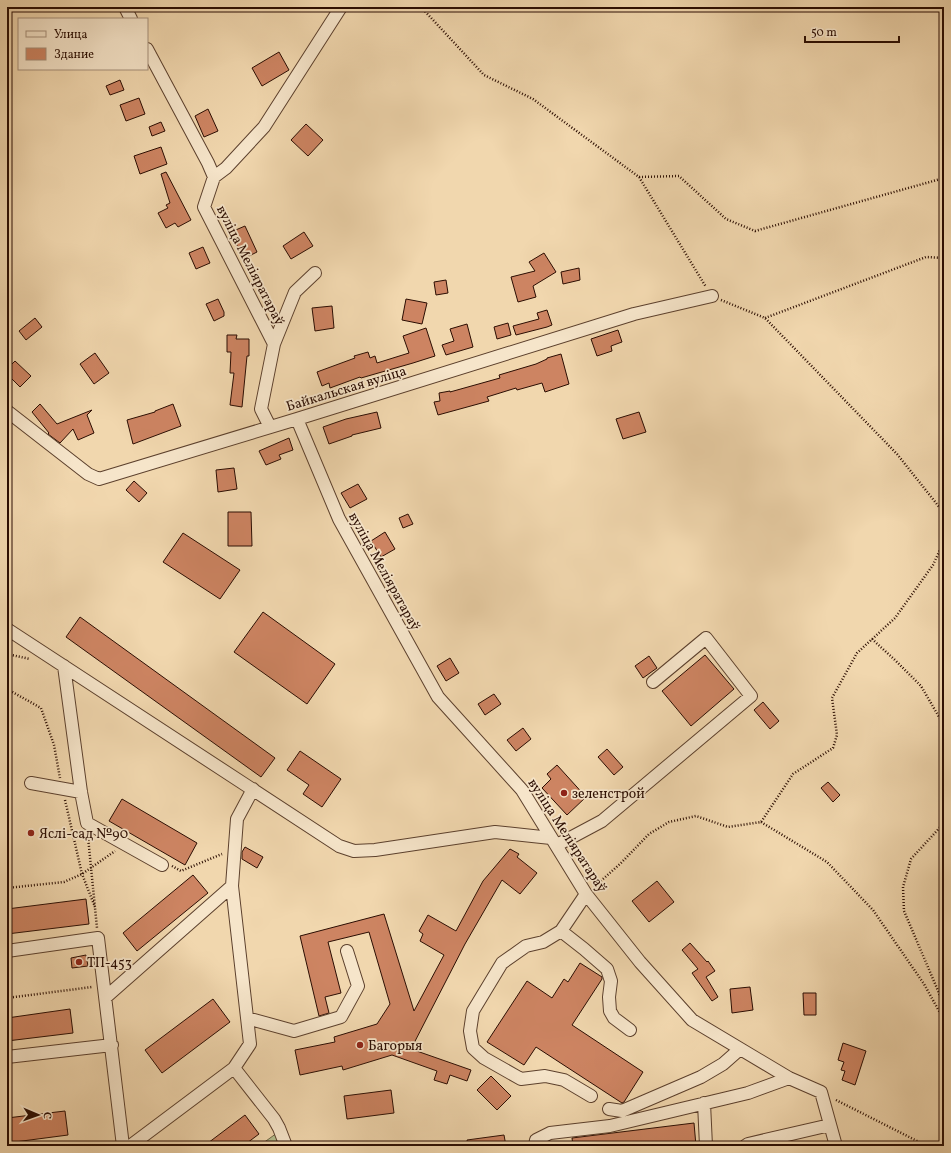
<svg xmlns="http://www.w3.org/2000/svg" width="951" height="1153" font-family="Vollkorn,serif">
<rect width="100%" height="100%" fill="#f1d7ae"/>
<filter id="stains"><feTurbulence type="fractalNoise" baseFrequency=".005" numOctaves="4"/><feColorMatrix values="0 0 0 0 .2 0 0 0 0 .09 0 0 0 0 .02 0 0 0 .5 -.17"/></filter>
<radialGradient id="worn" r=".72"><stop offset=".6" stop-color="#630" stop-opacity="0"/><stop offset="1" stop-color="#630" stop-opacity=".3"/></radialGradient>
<path fill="#b4bf8e" stroke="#706648" d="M 277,1133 L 281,1146 L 259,1146 Z"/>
<path fill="#cd8462" stroke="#2b0d02" d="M 279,52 L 289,70 L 262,86 L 252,68 Z
M 120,80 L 124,90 L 110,95 L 106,86 Z
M 139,98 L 145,114 L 126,121 L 120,105 Z
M 208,109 L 218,131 L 204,137 L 195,116 Z
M 161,122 L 165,131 L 152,136 L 149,127 Z
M 306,124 L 323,140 L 308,156 L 291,140 Z
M 161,147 L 167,164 L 140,174 L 134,156 Z
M 166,172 L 191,220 L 178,227 L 175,223 L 166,228 L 158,213 L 168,208 L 166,205 L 170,203 L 161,174 Z
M 245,226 L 257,252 L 243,259 L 231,232 Z
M 304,232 L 313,246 L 291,259 L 283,246 Z
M 203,247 L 210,263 L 196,269 L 189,253 Z
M 544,253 L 556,272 L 533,286 L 536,297 L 518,302 L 511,277 L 535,271 L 529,262 Z
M 579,268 L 580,280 L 563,284 L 561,272 Z
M 446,280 L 448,293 L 436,295 L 434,282 Z
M 218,299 L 224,312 L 224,316 L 214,321 L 206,304 Z
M 406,299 L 427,303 L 422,324 L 402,320 Z
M 332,306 L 334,328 L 315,331 L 312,308 Z
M 547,310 L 552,325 L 547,327 L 516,335 L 513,326 L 539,319 L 537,313 Z
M 35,318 L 42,327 L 26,340 L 19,331 Z
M 508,323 L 511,335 L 497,339 L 494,327 Z
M 467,324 L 473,347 L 446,355 L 442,345 L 454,341 L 450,329 Z
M 426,328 L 435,356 L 413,363 L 361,378 L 360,377 L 330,388 L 329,383 L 322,386 L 317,372 L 355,358 L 354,356 L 368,352 L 370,358 L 375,356 L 377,363 L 409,353 L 403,336 Z
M 618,330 L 622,342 L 611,346 L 612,351 L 597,356 L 591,339 Z
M 227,335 L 237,335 L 236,339 L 249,339 L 249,356 L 247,356 L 242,407 L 230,405 L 234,373 L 230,373 L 231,352 L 227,352 Z
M 95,353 L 109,373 L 94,384 L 80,364 Z
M 561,354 L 569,384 L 545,392 L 542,383 L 517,390 L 516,388 L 487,397 L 489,401 L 438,415 L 434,402 L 440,401 L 439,393 L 450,391 L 450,392 L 500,378 L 499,375 L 536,364 L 547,359 L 547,358 Z
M 15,361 L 31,376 L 20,387 L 7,374 L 7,369 Z
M 40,404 L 57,424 L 92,410 L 87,415 L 94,433 L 78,440 L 73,429 L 60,443 L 48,434 L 49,433 L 32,412 Z
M 173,404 L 181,426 L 133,444 L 127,420 L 155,412 L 155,411 Z
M 377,412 L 381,428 L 352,435 L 352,436 L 329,444 L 323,427 L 346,419 Z
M 639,412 L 646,432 L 623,439 L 616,419 Z
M 289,438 L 293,450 L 279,455 L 281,459 L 266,465 L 259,451 Z
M 234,468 L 237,489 L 218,492 L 216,470 Z
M 134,481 L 147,493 L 139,502 L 126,490 Z
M 358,484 L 367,499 L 350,508 L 341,493 Z
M 228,512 L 251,512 L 252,546 L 228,546 Z
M 408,514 L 413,524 L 403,528 L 399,518 Z
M 385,532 L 395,549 L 381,557 L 371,541 Z
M 183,533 L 240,570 L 220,599 L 163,562 Z
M 263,612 L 335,664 L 307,704 L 234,652 Z
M 80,617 L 275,758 L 261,777 L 66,637 Z
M 705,655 L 734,689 L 691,726 L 662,691 Z
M 649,656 L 657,668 L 643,678 L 635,666 Z
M 450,658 L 459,673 L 446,681 L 437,666 Z
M 494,694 L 501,704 L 485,715 L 478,704 Z
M 763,702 L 779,721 L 770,729 L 754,710 Z
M 523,728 L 531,739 L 516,751 L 507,740 Z
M 607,749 L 623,767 L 614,775 L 598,757 Z
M 300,751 L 341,779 L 322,807 L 303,794 L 309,785 L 287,770 Z
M 557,765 L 586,797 L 567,815 L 542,788 L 551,779 L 547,774 Z
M 828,782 L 840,795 L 833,802 L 821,788 Z
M 122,799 L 197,843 L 185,865 L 109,821 Z
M 245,847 L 263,857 L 257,868 L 242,859 L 242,852 Z
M 510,849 L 519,854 L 517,857 L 537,873 L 520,894 L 502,880 L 465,944 L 411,1049 L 471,1070 L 467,1081 L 450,1075 L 447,1084 L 434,1080 L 437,1071 L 392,1055 L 343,1070 L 342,1066 L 300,1075 L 295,1050 L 335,1042 L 334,1037 L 377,1024 L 390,1004 L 369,932 L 328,942 L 341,993 L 325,997 L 329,1013 L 319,1016 L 300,936 L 384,914 L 414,1011 L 444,955 L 420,941 L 423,934 L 419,931 L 428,915 L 456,931 L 483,881 Z
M 193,875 L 208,893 L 137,951 L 123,933 Z
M 657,881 L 674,902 L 649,922 L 632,901 Z
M 86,899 L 89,924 L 7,934 L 7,909 Z
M 690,943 L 707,962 L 708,961 L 715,971 L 706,977 L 718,997 L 712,1001 L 692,973 L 698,969 L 682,950 Z
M 86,955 L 88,966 L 72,968 L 71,958 Z
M 580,963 L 602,977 L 602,979 L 572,1025 L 643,1072 L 624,1102 L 622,1103 L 536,1047 L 524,1065 L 487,1042 L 527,981 L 552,998 L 564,979 L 568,982 Z
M 750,987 L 753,1010 L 732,1013 L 730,989 Z
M 803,993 L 816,993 L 816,1015 L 804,1015 Z
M 213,999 L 230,1022 L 162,1073 L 145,1050 Z
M 70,1009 L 73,1033 L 7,1041 L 7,1018 Z
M 843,1043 L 866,1051 L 855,1085 L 842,1080 L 845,1071 L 841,1070 L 844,1062 L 838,1060 Z
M 491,1076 L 511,1096 L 497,1110 L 477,1090 Z
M 391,1090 L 394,1113 L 347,1119 L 344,1096 Z
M 65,1111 L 68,1135 L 7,1143 L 7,1118 Z
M 245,1115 L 259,1134 L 243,1146 L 204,1146 Z
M 694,1123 L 696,1146 L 573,1146 L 572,1138 Z
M 504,1135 L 506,1146 L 468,1146 L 467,1140 Z"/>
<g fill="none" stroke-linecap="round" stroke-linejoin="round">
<defs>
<path id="minor" d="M 125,7 L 131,19
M 147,49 L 208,163 L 214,177
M 274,344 L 204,207 L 214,177 L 226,168 L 264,127 L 341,7
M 7,411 L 88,474 L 99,479 L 297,419 L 634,314 L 712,296
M 297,419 L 339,519 L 438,697 L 522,790 L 586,894 L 640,962 L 692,1020 L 789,1078 L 821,1092 L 836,1146
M 270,427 L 261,409 L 274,344 L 295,292 L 315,273
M 7,629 L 339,846 L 354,851 L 375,850 L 495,832 L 551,838
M 64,666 L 81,792 L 87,823 L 162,865
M 31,783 L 81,792
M 557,845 L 602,821 L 751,696 L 706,638 L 653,682
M 586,894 L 561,931 L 543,942 L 526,946 L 502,963 L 473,1011 L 470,1031 L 473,1048 L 484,1058 L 521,1079 L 545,1076 L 564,1080 L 591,1096
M 561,931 L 584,949 L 607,969 L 611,981 L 609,997 L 610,1011 L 614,1018 L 630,1030
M 7,951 L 98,938 L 123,1146
M 106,997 L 232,886
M 247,1018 L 294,1031 L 341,1017 L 358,986 L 347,951
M 7,1057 L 112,1045
M 234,1068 L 274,1119 L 279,1128 L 286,1146
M 704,1103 L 706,1146
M 609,1109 L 622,1111 L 701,1077 L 723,1064 L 740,1049
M 130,1146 L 234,1068 L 250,1044 L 232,886 L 237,819 L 253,789
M 535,1146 L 536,1140 L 550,1133 L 610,1126 L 748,1093 L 789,1078
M 745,1146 L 748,1144 L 830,1125"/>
</defs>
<use href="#minor" stroke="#5c402d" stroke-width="14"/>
<path stroke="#2b0d02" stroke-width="2.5" stroke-dasharray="1 2" stroke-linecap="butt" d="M 421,7 L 484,75 L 533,99 L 639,177 L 706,287
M 639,177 L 679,176 L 726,219 L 755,231 L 944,178
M 721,300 L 765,318 L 897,454 L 944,513
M 765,318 L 926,257 L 944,258
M 872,639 L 896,661 L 921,686 L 942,722 L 944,731
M 7,654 L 30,659
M 7,689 L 41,708 L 54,745 L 60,778
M 65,800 L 82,874 L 95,907
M 761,822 L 827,862 L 873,910 L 924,984 L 944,1020
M 944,823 L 911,859 L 903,887 L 904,911 L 939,993 L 944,1011
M 88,837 L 97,928
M 172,866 L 181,871 L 222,854
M 594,887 L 621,863 L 649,834 L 669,822 L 696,816 L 728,827 L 761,822 L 793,774 L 833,748 L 837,735 L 832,698 L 857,653 L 895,618 L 933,565 L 944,541
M 7,888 L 64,882 L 82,874 L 115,851
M 7,998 L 92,987
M 836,1100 L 927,1146"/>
<use href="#minor" stroke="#f6e5ca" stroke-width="12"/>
</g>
<g fill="#8f2418" stroke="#f6e5ca" stroke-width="1.5">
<circle cx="564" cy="793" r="4"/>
<circle cx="31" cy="833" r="4"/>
<circle cx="79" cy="962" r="4"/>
<circle cx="360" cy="1045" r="4"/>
</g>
<g text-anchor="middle" stroke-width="3.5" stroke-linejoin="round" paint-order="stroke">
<g font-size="14" fill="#2b0d02" stroke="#f6e5ca">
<text transform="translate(251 265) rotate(63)" y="5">вуліца Меліяратараў</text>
<text transform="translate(346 388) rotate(-17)" y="5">Байкальская вуліца</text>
<text transform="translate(385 571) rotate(61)" y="5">вуліца Меліяратараў</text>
<text transform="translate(568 835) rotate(57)" y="5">вуліца Меліяратараў</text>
</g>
<g font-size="14" fill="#2b0d02" stroke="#f6e5ca" text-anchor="start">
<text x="572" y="798">зеленстрой</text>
<text x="39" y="838">Яслі-сад №90</text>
<text x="87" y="967">ТП-453</text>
<text x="368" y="1050">Багорыя</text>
</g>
</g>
<rect width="951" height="1153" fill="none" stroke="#f1d7ae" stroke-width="24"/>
<rect x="8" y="8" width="935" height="1137" fill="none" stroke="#2b0d02" stroke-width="2"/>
<rect x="12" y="12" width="927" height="1129" fill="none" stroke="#2b0d02"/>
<rect x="18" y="18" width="130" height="52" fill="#f6e5ca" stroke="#a58f7a"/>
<rect x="26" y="31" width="20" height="6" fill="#f6e5ca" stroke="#a58f7a"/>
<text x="54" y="38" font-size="12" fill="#2b0d02">Улица</text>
<rect x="26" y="48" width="20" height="12" fill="#cd8462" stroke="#a58f7a"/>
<text x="54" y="58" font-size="12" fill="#2b0d02">Здание</text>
<g transform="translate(38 1115) rotate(92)" stroke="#f6e5ca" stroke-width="3" paint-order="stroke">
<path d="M0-3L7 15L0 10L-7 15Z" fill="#2b0d02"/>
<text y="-6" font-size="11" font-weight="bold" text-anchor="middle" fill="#2b0d02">С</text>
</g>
<path d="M805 36v6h94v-6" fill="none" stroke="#2b0d02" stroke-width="2"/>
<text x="811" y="36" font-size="12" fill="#2b0d02" stroke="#f6e5ca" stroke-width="3" paint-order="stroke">50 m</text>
<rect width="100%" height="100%" filter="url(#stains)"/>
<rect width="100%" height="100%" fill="url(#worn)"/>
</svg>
